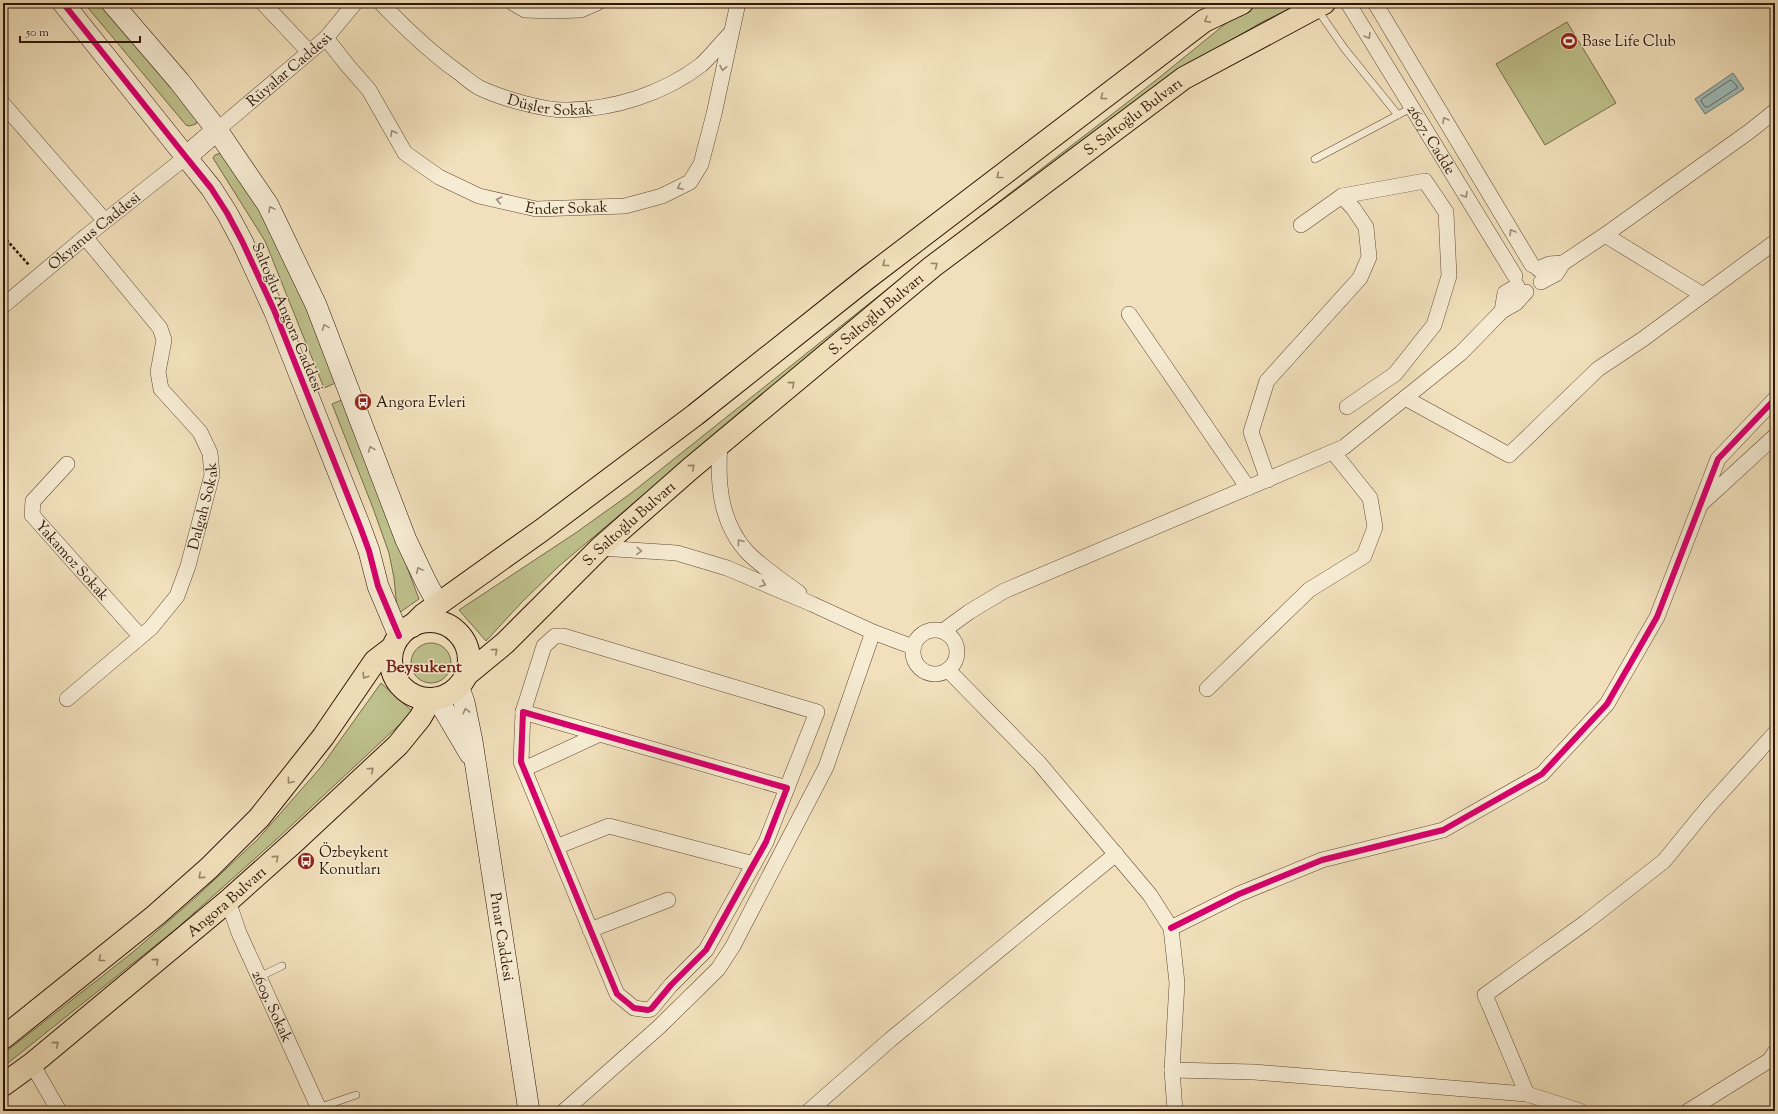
<svg xmlns="http://www.w3.org/2000/svg" width="1778" height="1114" font-family="'Sorts Mill Goudy',serif">
<rect width="100%" height="100%" fill="#f1e0bb"/>
<filter id="stains"><feTurbulence type="fractalNoise" baseFrequency=".005" numOctaves="4"/><feColorMatrix values="0 0 0 0 .2 0 0 0 0 .09 0 0 0 0 .02 0 0 0 .5 -.17"/></filter>
<radialGradient id="worn" r=".72"><stop offset=".6" stop-color="#630" stop-opacity="0"/><stop offset="1" stop-color="#630" stop-opacity=".3"/></radialGradient>
<path fill="#bec18d" stroke="#776c4a" d="M 84,3 L 101,3 L 197,116 L 198,119 L 196,124 L 189,126 L 186,125 Z
M 1251,3 L 1303,3 L 1262,22 L 1206,55 L 642,496 L 559,566 L 522,602 L 486,641 L 459,610 L 577,532 L 630,494 L 930,255 L 1155,81 Z
M 1567,22 L 1616,103 L 1545,145 L 1496,64 Z
M 221,153 L 267,214 L 338,382 L 324,388 L 265,241 L 213,158 L 215,155 Z
M 344,399 L 419,599 L 399,613 L 397,608 L 394,578 L 389,553 L 373,508 L 332,404 Z
M411 663a20 20 0 1 1 40 0a20 20 0 1 1-40 0Z
M 381,683 L 413,712 L 278,838 L 176,929 L 3,1067 L 3,1054 L 133,952 L 195,898 L 257,840 L 321,767 Z"/>
<path fill="#9cbbb7" stroke="#717971" d="M 1733,73 L 1744,89 L 1705,114 L 1695,99 Z"/>
<g fill="none" stroke-linecap="round" stroke-linejoin="round">
<path stroke="#666860" stroke-width="1" d="M 1731,80 L 1737,86 L 1737,88 L 1708,107 L 1705,107 L 1701,101 L 1702,99 Z"/>
<defs>
<path id="lane" d="M 1317,9 L 1344,48 L 1398,115
M 1315,159 L 1411,108
M 259,977 L 282,966
M 318,1108 L 356,1095"/>
<g id="street">
<path d="M 263,3 L 309,52"/>
<path id="s1" d="M 381,3 C 405,28 430,52 458,72 C 465,77 472,84 480,88 C 501,98 545,111 568,110 C 614,109 663,94 701,65 C 711,56 720,44 730,34"/>
<path d="M 513,3 L 525,10 L 551,11 L 581,10 L 597,3"/>
<path id="s2" d="M 1348,3 L 1515,276"/>
<path d="M 1375,3 L 1532,265"/>
<path id="s3" d="M 326,38 L 348,66 L 369,90 L 405,153 L 439,177 L 479,196 L 536,209 L 625,206 L 662,196 L 690,182 L 701,164 L 714,114 L 738,3"/>
<path d="M 3,104 L 105,221"/>
<path id="s4" d="M 217,130 L 326,38 L 355,3"/>
<path d="M 1342,196 L 1425,181 L 1446,212 L 1449,276 L 1434,325 L 1395,374 L 1347,407"/>
<path d="M 1605,235 L 1703,295"/>
<path d="M 1538,269 L 1549,264 L 1563,263"/>
<path d="M 1541,282 L 1556,274 L 1563,263 L 1605,235 L 1750,131 L 1775,111"/>
<path id="s5" d="M 3,306 L 85,237 L 186,157"/>
<path d="M 1502,311 L 1505,293 L 1517,286"/>
<path d="M 1129,314 L 1248,488"/>
<path d="M 1405,398 L 1509,455 L 1598,369 L 1643,339 L 1775,242"/>
<path d="M 720,444 C 717,483 720,523 748,553 C 762,567 783,581 799,593"/>
<path id="s6" d="M 67,464 L 33,501 L 32,515 L 140,636"/>
<path d="M 1268,480 L 1251,432 L 1267,381 L 1360,278 L 1369,257 L 1366,227 L 1353,208 L 1342,196 L 1301,225"/>
<path d="M 1702,503 L 1775,436"/>
<path d="M 600,548 L 677,553 L 727,568 L 812,604 L 873,632 L 913,647"/>
<circle cx="935" cy="652" r="22"/>
<path d="M 943,631 L 969,612 L 1004,591 L 1344,447 L 1461,353 L 1502,311 L 1516,303 L 1526,292"/>
<path d="M 948,670 L 1039,763 L 1150,895 L 1171,928 L 1177,983 L 1172,1070 L 1175,1111"/>
<path d="M 1207,689 L 1309,590 L 1364,556 L 1375,527 L 1370,498 L 1333,452"/>
<path id="s7" d="M 67,699 L 151,628 L 177,596 L 188,566 L 212,475 L 210,453 L 200,432 L 161,389 L 158,372 L 164,340 L 160,328 L 85,237"/>
<path d="M 523,712 L 787,788 L 766,842 L 706,950 L 671,985 L 651,1009 L 648,1010 L 634,1008 L 617,994 L 521,762 Z"/>
<path d="M 523,712 L 544,646 L 555,636 L 563,636 L 817,712 L 787,788"/>
<path d="M 524,769 L 600,734"/>
<path d="M 556,847 L 609,826 L 754,864"/>
<path id="s8" d="M 228,901 L 239,933 L 320,1111"/>
<path d="M 1171,928 L 1239,894 L 1322,860 L 1443,830 L 1542,774 L 1607,704 L 1657,617 L 1718,459 L 1775,399"/>
<path d="M 590,930 L 668,900"/>
<path d="M 32,1064 L 59,1111"/>
<path d="M 1172,1070 L 1254,1072 L 1527,1094 L 1580,1111"/>
<path d="M 1527,1094 L 1485,995 L 1586,922 L 1664,861 L 1709,806 L 1775,733"/>
<path d="M 564,1111 L 659,1027 L 718,969 L 733,946 L 826,767 L 873,632"/>
<path d="M 809,1111 L 891,1039 L 1116,854"/>
<path d="M 1688,1111 L 1770,1060 L 1775,1052"/>
</g>
<g id="secondary">
<path d="M 63,3 L 186,157 L 211,188 L 227,213 L 242,241 L 274,310 L 361,529 L 369,551 L 378,586 L 399,636"/>
<path d="M 112,3 L 179,81 L 217,130 L 268,205 L 316,305 L 406,540 L 426,582 L 438,604"/>
<path d="M 186,157 L 217,130"/>
<path id="s9" d="M 458,686 L 464,702 L 472,741 L 529,1111"/>
<path d="M 437,698 L 470,754"/>
</g>
<g id="primary">
<circle cx="430" cy="660" r="39"/>
<path d="M 412,626 L 423,615 L 542,530 L 695,415 L 866,279 L 1204,21 L 1242,3"/>
<path id="s10" d="M 465,676 L 505,643 L 600,548 L 690,469 L 932,267 L 1184,78 L 1324,3"/>
<path d="M 3,1038 L 156,915 L 209,868 L 259,818 L 323,737 L 375,661 L 392,648"/>
<path id="s11" d="M 3,1085 L 32,1064 L 228,901 L 294,842 L 398,745 L 420,718 L 431,699"/>
</g>
</defs>
<use href="#lane" stroke="#604835" stroke-width="8"/>
<use href="#street" stroke="#604835" stroke-width="16"/>
<use href="#secondary" stroke="#301608" stroke-width="22"/>
<use href="#primary" stroke="#301608" stroke-width="24"/>
<path stroke="#301608" stroke-width="2.5" stroke-dasharray="3 2" stroke-linecap="butt" d="M 3,236 L 29,265"/>
<use href="#lane" stroke="#f6ebd3" stroke-width="7"/>
<use href="#street" stroke="#f6ebd3" stroke-width="15"/>
<use href="#secondary" stroke="#f6ebd3" stroke-width="21"/>
<use href="#primary" stroke="#f1e0bb" stroke-width="22"/>
<defs>
<path id="cycleway" d="M 63,3 L 186,157 L 211,188 L 227,213 L 242,241 L 274,310 L 361,529 L 369,551 L 378,586 L 399,636
M 523,712 L 787,788 L 766,842 L 706,950 L 671,985 L 651,1009 L 648,1010 L 634,1008 L 617,994 L 521,762 Z
M 1171,928 L 1239,894 L 1322,860 L 1443,830 L 1542,774 L 1607,704 L 1657,617 L 1718,459 L 1775,399"/>
</defs>
<use href="#cycleway" stroke="#f6ebd3" stroke-width="8"/>
<use href="#cycleway" stroke="#d6006c" stroke-width="6"/>
</g>
<defs><path id="oneway-chevron" d="M-2-3.5L2.5 0L-2 3.5" fill="none" stroke-width="1.6" stroke-linecap="round" stroke-linejoin="round"/></defs>
<g stroke="#9a856a">
<use href="#oneway-chevron" transform="translate(1207 20) rotate(151)"/>
<use href="#oneway-chevron" transform="translate(1103 97) rotate(143)"/>
<use href="#oneway-chevron" transform="translate(999 176) rotate(142)"/>
<use href="#oneway-chevron" transform="translate(885 264) rotate(142)"/>
<use href="#oneway-chevron" transform="translate(935 265) rotate(-37)"/>
<use href="#oneway-chevron" transform="translate(792 384) rotate(-40)"/>
<use href="#oneway-chevron" transform="translate(692 467) rotate(-40)"/>
<use href="#oneway-chevron" transform="translate(495 651) rotate(-40)"/>
<use href="#oneway-chevron" transform="translate(365 676) rotate(123)"/>
<use href="#oneway-chevron" transform="translate(371 770) rotate(-42)"/>
<use href="#oneway-chevron" transform="translate(290 781) rotate(128)"/>
<use href="#oneway-chevron" transform="translate(276 858) rotate(-41)"/>
<use href="#oneway-chevron" transform="translate(201 876) rotate(139)"/>
<use href="#oneway-chevron" transform="translate(101 959) rotate(141)"/>
<use href="#oneway-chevron" transform="translate(156 961) rotate(-40)"/>
<use href="#oneway-chevron" transform="translate(56 1044) rotate(-40)"/>
</g>
<g stroke="#9d8b78">
<use href="#oneway-chevron" transform="translate(1368 36) rotate(59)"/>
<use href="#oneway-chevron" transform="translate(723 68) rotate(101)"/>
<use href="#oneway-chevron" transform="translate(1445 120) rotate(-121)"/>
<use href="#oneway-chevron" transform="translate(393 133) rotate(-119)"/>
<use href="#oneway-chevron" transform="translate(680 187) rotate(153)"/>
<use href="#oneway-chevron" transform="translate(1465 195) rotate(58)"/>
<use href="#oneway-chevron" transform="translate(499 200) rotate(-167)"/>
<use href="#oneway-chevron" transform="translate(271 209) rotate(-118)"/>
<use href="#oneway-chevron" transform="translate(1512 232) rotate(-121)"/>
<use href="#oneway-chevron" transform="translate(325 327) rotate(-111)"/>
<use href="#oneway-chevron" transform="translate(371 449) rotate(-111)"/>
<use href="#oneway-chevron" transform="translate(740 542) rotate(-127)"/>
<use href="#oneway-chevron" transform="translate(639 551) rotate(4)"/>
<use href="#oneway-chevron" transform="translate(419 570) rotate(-116)"/>
<use href="#oneway-chevron" transform="translate(763 584) rotate(23)"/>
<use href="#oneway-chevron" transform="translate(466 711) rotate(-104)"/>
</g>
<defs>
<symbol id="stadium-disc" viewBox="-11 -11 22 22"><circle r="9.5" fill="#8f2418" stroke="#f6ebd3"/><path d="M0-5a6.5 5 0 1 0 0 10a6.5 5 0 1 0 0-10ZM-3.5-1.8h7v3.6h-7Z" fill="#fff"/></symbol>
<symbol id="bus-disc" viewBox="-11 -11 22 22"><circle r="9.5" fill="#8f2418" stroke="#f6ebd3"/><path d="M-5-6H5V4H4V6H2V4H-2V6H-4V4H-5ZM-3.5-4V0h7V-4ZM-3.5 1.2v1.5H-2V1.2ZM2 1.2v1.5H3.5V1.2Z" fill="#fff"/></symbol>
</defs>
<g fill-rule="evenodd">
<use href="#stadium-disc" x="1559" y="31" width="20" height="20"/>
<use href="#bus-disc" x="353" y="392" width="20" height="20"/>
<use href="#bus-disc" x="296" y="851" width="20" height="20"/>
</g>
<g text-anchor="middle" stroke-width="3" stroke-linejoin="round" paint-order="stroke">
<g font-size="15" fill="#301608" stroke="#f6ebd3" text-anchor="start">
<text x="1582" y="46">Base Life Club</text>
<text x="376" y="407">Angora Evleri</text>
<text x="319" y="857">Özbeykent<tspan x="319" dy="17">Konutları</tspan></text>
</g>
<g font-size="15" fill="#301608" stroke="#f6ebd3">
<text dy="5" stroke="none"><textPath href="#s4" startOffset="94">Rüyalar Caddesi</textPath></text>
<text dy="5" stroke="none"><textPath href="#s1" startOffset="204">Düşler Sokak</textPath></text>
<text dy="5" stroke="none"><textPath href="#s10" startOffset="872">S. Saltoğlu Bulvarı</textPath></text>
<text dy="5" stroke="none"><textPath href="#s2" startOffset="160">2607. Cadde</textPath></text>
<text dy="5" stroke="none"><textPath href="#s3" startOffset="315">Ender Sokak</textPath></text>
<text dy="5" stroke="none"><textPath href="#s5" startOffset="118">Okyanus Caddesi</textPath></text>
<text dy="5" stroke="none"><textPath href="#s10" startOffset="548">S. Saltoğlu Bulvarı</textPath></text>
<text transform="translate(288 317) rotate(67)" y="5">Saltoğlu Angora Caddesi</text>
<text dy="5" stroke="none"><textPath href="#s7" startOffset="245">Dalgah Sokak</textPath></text>
<text dy="5" stroke="none"><textPath href="#s10" startOffset="224">S. Saltoğlu Bulvarı</textPath></text>
<text dy="5" stroke="none"><textPath href="#s6" startOffset="125">Yakamoz Sokak</textPath></text>
<text dy="5" stroke="none"><textPath href="#s11" startOffset="289">Angora Bulvarı</textPath></text>
<text dy="5" stroke="none"><textPath href="#s9" startOffset="255">Pınar Caddesi</textPath></text>
<text dy="5" stroke="none"><textPath href="#s8" startOffset="114">2609. Sokak</textPath></text>
</g>
<g font-size="17" font-weight="bold" fill="#7a1f14" stroke="#f6ebd3">
<text x="424" y="672">Beysukent</text>
</g>
</g>
<rect width="1778" height="1114" fill="none" stroke="#f1e0bb" stroke-width="16"/>
<rect x="4" y="4" width="1770" height="1106" fill="none" stroke="#301608" stroke-width="2"/>
<rect x="8" y="8" width="1762" height="1098" fill="none" stroke="#301608"/>
<path d="M20 36v6h120v-6" fill="none" stroke="#301608" stroke-width="2"/>
<text x="26" y="36" font-size="12" fill="#301608" stroke="#f6ebd3" stroke-width="3" paint-order="stroke">50 m</text>
<rect width="100%" height="100%" filter="url(#stains)"/>
<rect width="100%" height="100%" fill="url(#worn)"/>
</svg>
